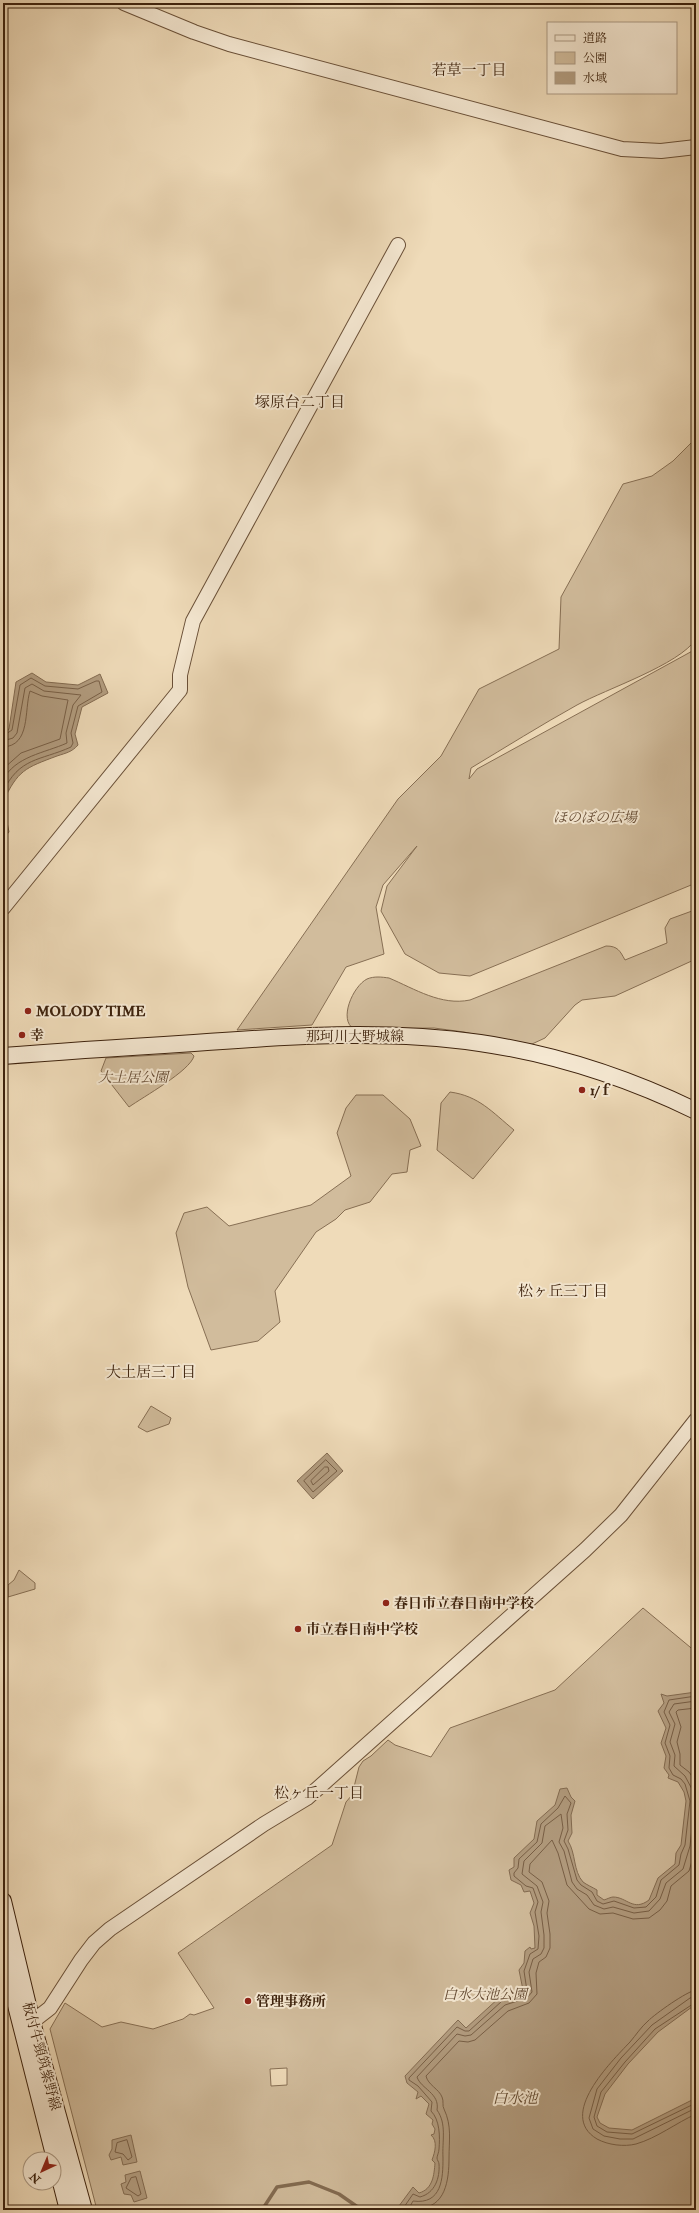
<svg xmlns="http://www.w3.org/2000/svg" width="699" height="2213" font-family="'IM FELL Double Pica','Noto Serif JP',serif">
<rect width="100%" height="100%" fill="#efdbb9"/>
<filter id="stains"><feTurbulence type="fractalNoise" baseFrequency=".005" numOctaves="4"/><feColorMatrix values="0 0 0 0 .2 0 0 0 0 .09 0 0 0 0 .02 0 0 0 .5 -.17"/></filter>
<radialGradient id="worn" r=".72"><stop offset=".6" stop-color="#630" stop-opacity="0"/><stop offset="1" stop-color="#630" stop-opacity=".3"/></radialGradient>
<path fill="#d1bc9c" stroke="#876f54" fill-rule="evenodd" d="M 696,438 L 696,639 C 679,665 606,689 577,705 C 541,725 506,747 471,768 L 469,779 L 477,769 L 696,649 L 696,883 L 470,976 L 439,973 L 405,954 L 381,911 L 387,886 L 417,846 L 383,885 L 376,907 L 384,954 L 346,967 L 312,1025 L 237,1030 L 398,799 L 441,756 L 479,689 L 559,649 L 561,597 L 623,484 L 652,476 L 673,461 Z
M 692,911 L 696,913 L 696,959 L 615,996 L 582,1000 L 575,1005 L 545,1038 L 532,1044 L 523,1045 L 464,1032 L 434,1028 L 354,1029 C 338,1020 353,986 367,979 C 374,976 382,977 389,978 C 415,989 441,1006 470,1000 L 606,946 C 618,946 620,951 625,960 L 667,943 L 665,928 L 670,919 Z
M 191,1053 L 194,1056 C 190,1071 143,1097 129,1107 L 101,1071 L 106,1058 Z
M 450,1092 C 479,1096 492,1112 514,1130 L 473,1179 L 437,1150 L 441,1103 Z
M 356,1095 L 383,1095 L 410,1119 L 421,1146 L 410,1150 L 407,1172 L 392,1174 L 370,1202 L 345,1210 L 336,1219 L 316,1232 L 275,1291 L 280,1322 L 258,1341 L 211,1350 L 188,1287 L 176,1233 L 184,1213 L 207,1207 L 229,1226 L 311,1205 L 351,1176 L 337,1133 L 346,1108 Z
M 151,1406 L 171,1418 L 169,1424 L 147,1432 L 138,1427 Z
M 19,1570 L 35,1583 L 35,1589 L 8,1597 L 8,1585 L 14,1580 Z
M 643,1608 L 696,1652 L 696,2210 L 97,2210 L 50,2029 L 65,2003 L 102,2027 L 121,2022 L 153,2029 L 183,2019 L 190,2014 L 194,2015 L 214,2008 L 178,1953 L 332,1845 L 346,1802 L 352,1795 L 359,1767 L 363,1761 L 371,1756 L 388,1740 L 395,1745 L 431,1757 L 450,1728 L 555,1690 ZM 287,2068 L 287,2085 L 271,2086 L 270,2069 Z"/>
<path fill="#b29c7f" stroke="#836b51" d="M 32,673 L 46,682 L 78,685 L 100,674 L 108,693 L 82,707 L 75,734 L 78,745 C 72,752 66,753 57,756 C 25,768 18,770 3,802 L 3,733 L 9,729 L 16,682 Z
M 3,802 L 9,832 L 3,839 Z
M 327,1453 L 343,1471 L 313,1499 L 297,1481 Z
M 696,1692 L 696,2004 L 658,2032 L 628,2064 L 605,2094 L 597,2117 L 600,2123 L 609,2128 L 632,2130 L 696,2098 L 696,2210 L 396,2210 L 413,2187 L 419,2193 C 433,2189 434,2175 435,2163 L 432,2160 C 435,2152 438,2141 431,2135 L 434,2134 L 435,2129 L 432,2124 L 433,2120 L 426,2114 L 429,2104 L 421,2096 L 416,2099 L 418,2092 L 407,2083 L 405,2076 L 458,2020 L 466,2028 L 500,1997 L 523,1990 L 519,1970 L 524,1963 L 525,1951 L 530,1947 L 531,1949 L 535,1948 L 534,1926 L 530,1913 L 534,1903 L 530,1891 L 524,1892 L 521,1885 L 511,1880 L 509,1870 L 514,1867 L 514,1858 L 534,1839 L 537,1821 L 555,1805 L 560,1789 L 567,1788 L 571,1797 L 575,1801 L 571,1815 L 572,1833 L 568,1841 C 576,1853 573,1871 583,1882 C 587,1885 592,1887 597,1890 L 597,1895 L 604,1900 C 607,1899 611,1897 613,1897 C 627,1897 633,1912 649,1900 L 658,1878 L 675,1864 L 676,1853 L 681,1845 L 686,1801 L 684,1792 L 678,1782 L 668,1778 L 669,1775 L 664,1768 L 666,1756 L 661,1743 L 666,1728 L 658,1711 L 664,1703 L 661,1694 L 667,1696 Z
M 131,2135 L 137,2162 L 123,2165 L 121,2157 L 111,2160 L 109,2155 L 112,2149 L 112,2140 Z
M 140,2171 L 147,2198 L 134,2202 L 131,2195 L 124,2194 L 121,2184 L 126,2182 L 125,2175 Z"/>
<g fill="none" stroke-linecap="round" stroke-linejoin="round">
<path stroke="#785f46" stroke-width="1" d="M 3,736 L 12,730 L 20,685 L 31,678 L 45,686 L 78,689 L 96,681 L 99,681 L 102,692 L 78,706 L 71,733 L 73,743 L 71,747 C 40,761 19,757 3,792
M 3,741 L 13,738 L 17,733 L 25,688 L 32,684 L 44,691 L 81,695 L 73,705 L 66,733 L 67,743 C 45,753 15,756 3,780
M 3,747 C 31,746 24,710 30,691 L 42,696 L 68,700 L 60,739 L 21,753 L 3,769
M 326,1460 L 337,1471 L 313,1492 L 304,1481 Z
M 325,1467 L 328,1467 L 329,1471 L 313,1485 L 311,1481 Z
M 696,1708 L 678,1710 L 676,1712 L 681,1727 L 677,1742 L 680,1754 L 680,1765 L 689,1772 L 696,1782
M 696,1990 C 687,1991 655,2014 648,2021 C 641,2027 636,2035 630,2042 C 611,2062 557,2115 597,2139 C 608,2145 624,2147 636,2144 C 657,2138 676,2123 696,2114
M 696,1996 L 690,1998 L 652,2025 L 621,2058 L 597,2089 L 589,2118 L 593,2129 L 604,2136 L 620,2139 L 633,2139 L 696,2108
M 696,2002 L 655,2029 L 625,2062 L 601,2092 L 594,2117 L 597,2126 L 607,2132 L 632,2134 L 696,2103
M 127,2140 L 132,2157 L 128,2160 L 123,2154 L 115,2152 L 117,2143 Z
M 136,2177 L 141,2194 L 138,2196 L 126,2188 L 131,2178 Z
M 402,2210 L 413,2194 L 420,2197 C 435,2193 440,2178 439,2164 C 439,2162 437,2160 437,2158 C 437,2156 439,2152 439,2149 C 440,2137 440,2120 431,2111 L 432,2102 L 418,2086 L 409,2080 L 409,2078 L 457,2027 L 465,2031 L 469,2031 L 502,2001 L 524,1994 L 527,1991 L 524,1971 L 530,1954 L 538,1949 L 539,1936 L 535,1912 L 538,1902 L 533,1888 L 526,1886 L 514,1876 L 514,1873 L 518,1868 L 519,1859 L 537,1842 L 541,1824 L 558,1808 L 565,1796 L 571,1803 L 567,1814 L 568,1830 L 564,1841 L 568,1849 L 577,1880 L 581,1885 L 592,1892 L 597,1901 L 603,1904 L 614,1901 L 634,1908 L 646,1907 L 656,1897 L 661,1880 L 679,1865 L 681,1854 L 685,1845 L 690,1801 L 685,1784 L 681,1779 L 673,1775 L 669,1768 L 670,1756 L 665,1743 L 670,1725 L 664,1712 L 669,1700 L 696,1696
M 408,2210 L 413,2201 C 442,2205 443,2178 443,2158 C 442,2141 447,2124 437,2110 C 440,2093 421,2089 417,2077 L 457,2034 L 465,2036 L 471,2035 L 505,2005 L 527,1998 L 532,1992 L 529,1972 L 533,1959 L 541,1954 L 544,1948 L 544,1935 L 541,1912 L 543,1902 L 537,1886 L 522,1874 L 524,1861 L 542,1843 L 545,1826 L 561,1814 L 563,1828 L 559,1842 L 564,1851 L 572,1882 L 577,1889 L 587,1895 L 594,1905 L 604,1909 L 613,1907 L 634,1913 L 649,1911 L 660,1899 L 666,1883 L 683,1869 L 690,1846 L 695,1801 L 693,1791 L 685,1776 L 674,1766 L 675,1755 L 670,1742 L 675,1724 L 669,1712 L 674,1704 L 696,1701
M 415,2210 L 417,2208 C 446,2209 449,2179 449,2158 C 449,2140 452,2126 444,2109 C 442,2106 444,2101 442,2097 C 439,2089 428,2085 426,2076 L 459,2041 L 468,2042 L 475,2040 L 508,2011 L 529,2003 L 537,1994 L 536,1973 L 539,1962 L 546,1957 L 550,1948 L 550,1934 L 547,1913 L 549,1901 L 542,1882 L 529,1872 L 530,1864 L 552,1840 L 558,1853 L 567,1885 L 589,1909 L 600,1914 L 613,1913 L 633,1919 L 649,1918 L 660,1910 L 667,1901 L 671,1886 L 689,1871 L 696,1848"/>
<path stroke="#836b51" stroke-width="3.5" d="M 262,2210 L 277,2187 L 309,2182 L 339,2194 L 362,2210"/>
<defs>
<path id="tertiary" d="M 124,3 L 194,32 L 229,44 L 622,149 L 661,151 L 696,147
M 3,908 L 180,690 L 180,675 L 193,621 L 398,245
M 32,2022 L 50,2008 L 81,1960 L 94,1943 L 110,1929 L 264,1824 L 307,1798 L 585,1550 L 621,1515 L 696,1420"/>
<path id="secondary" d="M 3,1056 C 67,1051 130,1047 194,1043 C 289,1036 385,1029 480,1043 C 555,1054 628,1078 696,1111
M 3,1901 L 32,2022 L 84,2210
M 3,1954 L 68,2210"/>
</defs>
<use href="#tertiary" stroke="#6a5038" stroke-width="16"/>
<use href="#secondary" stroke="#3d220d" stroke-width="18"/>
<use href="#tertiary" stroke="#f5e8d2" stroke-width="14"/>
<use href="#secondary" stroke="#f5e8d2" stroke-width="16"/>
</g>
<g fill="#8f2418" stroke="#f5e8d2" stroke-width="1.5">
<circle cx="28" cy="1011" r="4"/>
<circle cx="22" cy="1035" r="4"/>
<circle cx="582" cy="1090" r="4"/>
<circle cx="386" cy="1603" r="4"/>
<circle cx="298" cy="1629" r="4"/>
<circle cx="248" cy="2001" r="4"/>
</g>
<g text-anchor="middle" stroke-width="4" stroke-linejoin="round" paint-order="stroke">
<g font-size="14" font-style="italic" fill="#624831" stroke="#f5e8d2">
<text x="595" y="822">ほのぼの広場</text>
<text x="133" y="1082">大土居公園</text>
<text x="485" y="1999">白水大池公園</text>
</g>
<g font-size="14" font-weight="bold" fill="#3d220d" stroke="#f5e8d2" text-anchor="start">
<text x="36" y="1016">MOLODY TIME</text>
<text x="30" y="1040">幸</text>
<text x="590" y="1095">1/ｆ</text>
<text x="394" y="1608">春日市立春日南中学校</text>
<text x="306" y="1634">市立春日南中学校</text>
<text x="256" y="2006">管理事務所</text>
</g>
<g font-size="14" fill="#3d220d" stroke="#f5e8d2">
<text x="355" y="1041">那珂川大野城線</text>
<text transform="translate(42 2056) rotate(75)" y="5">板付牛頸筑紫野線</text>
</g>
<g font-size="15" fill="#3d220d" stroke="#f5e8d2">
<text x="469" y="75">若草一丁目</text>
<text x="300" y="407">塚原台二丁目</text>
<text x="563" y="1296">松ヶ丘三丁目</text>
<text x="151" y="1377">大土居三丁目</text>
<text x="319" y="1798">松ヶ丘一丁目</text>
</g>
<g font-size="15" font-style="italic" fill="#60472f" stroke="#f5e8d2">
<text x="515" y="2103">白水池</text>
</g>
</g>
<rect width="699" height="2213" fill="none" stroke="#efdbb9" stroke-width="16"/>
<rect x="4" y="4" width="691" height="2205" fill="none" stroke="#3d220d" stroke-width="2"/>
<rect x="8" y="8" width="683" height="2197" fill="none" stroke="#3d220d"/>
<rect x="547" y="22" width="130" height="72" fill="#f5e8d2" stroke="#ab9983"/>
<rect x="555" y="35" width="20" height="6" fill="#f5e8d2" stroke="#ab9983"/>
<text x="583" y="42" font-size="12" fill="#3d220d">道路</text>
<rect x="555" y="52" width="20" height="12" fill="#d1bc9c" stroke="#ab9983"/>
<text x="583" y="62" font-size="12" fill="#3d220d">公園</text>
<rect x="555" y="72" width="20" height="12" fill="#b29c7f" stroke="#ab9983"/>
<text x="583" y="82" font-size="12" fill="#3d220d">水域</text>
<g transform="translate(42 2171) rotate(224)"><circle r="19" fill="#f5e8d2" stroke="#ab9983"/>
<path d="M0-3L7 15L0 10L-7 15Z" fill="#8f2418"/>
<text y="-6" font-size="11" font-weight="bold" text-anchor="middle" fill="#3d220d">N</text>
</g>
<rect width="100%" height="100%" filter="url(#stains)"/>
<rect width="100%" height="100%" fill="url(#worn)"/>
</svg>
